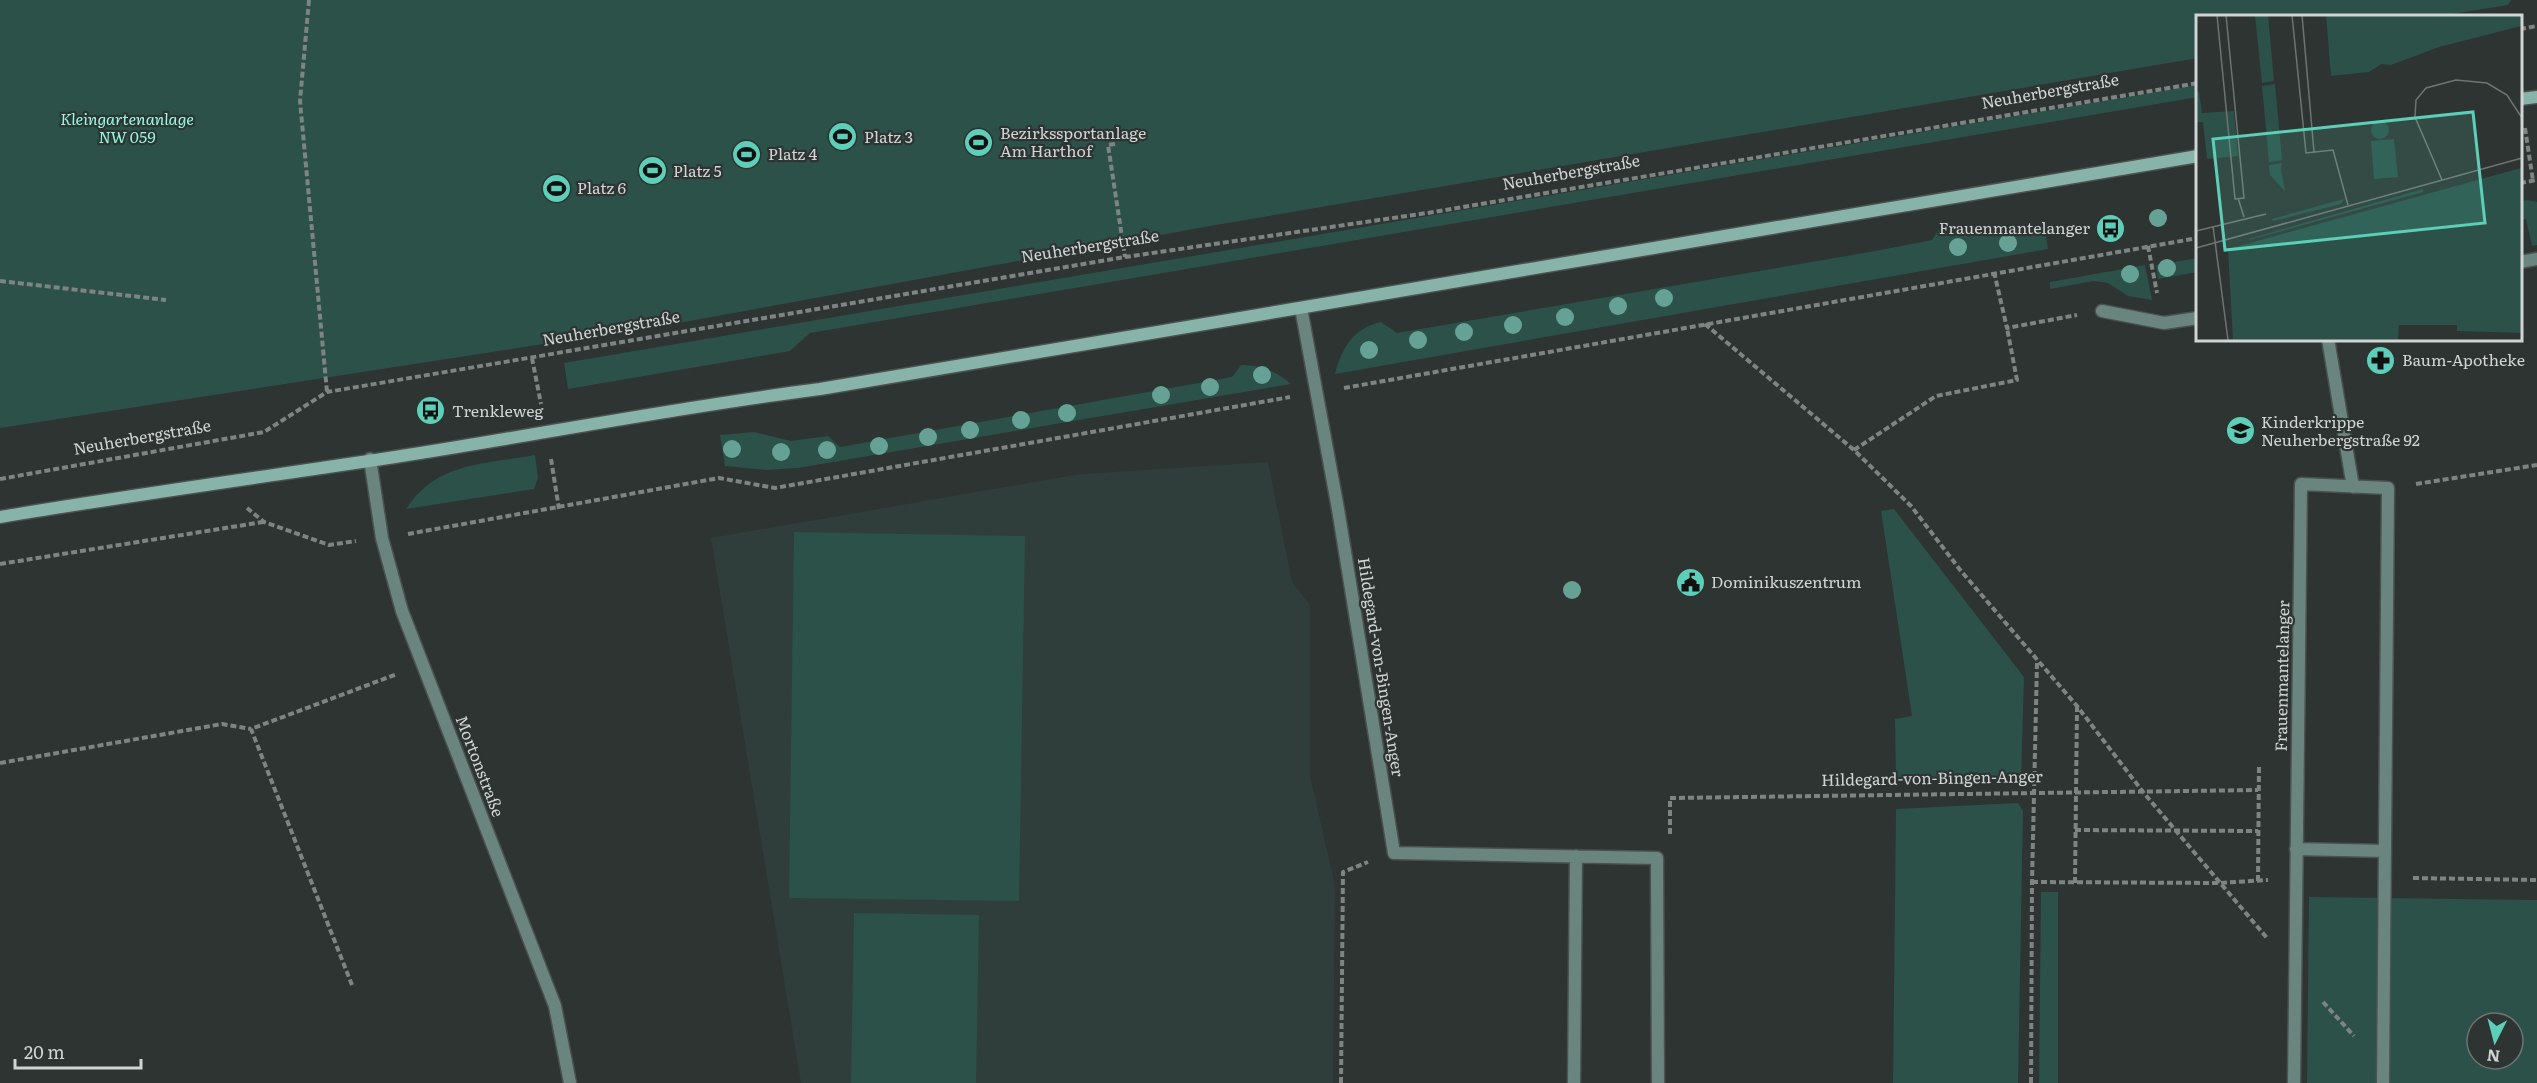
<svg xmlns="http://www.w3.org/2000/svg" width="2537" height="1083" font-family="Literata,serif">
<rect width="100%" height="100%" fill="#2d3432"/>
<path fill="#2f3e3a" d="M 1268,462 L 1292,582 L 1310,605 L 1310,775 L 1335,886 L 1333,1083 L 801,1083 L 711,538 L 1080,474 Z"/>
<path fill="#2b5149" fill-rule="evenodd" d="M 0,0 L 2511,0 L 2508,5 L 2440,16 L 2198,16 L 2198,58 L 1210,226 L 673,324 L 0,428 Z
M 2198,85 L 2198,97 L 810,333 L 790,351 L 568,389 L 564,363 Z
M 2528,200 L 2537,202 L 2537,245 L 2532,246 L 2526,219 L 2521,219 L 2521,201 Z
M 1941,226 L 1967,226 L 2003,234 L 2045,229 L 2048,249 L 1335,374 C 1342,348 1353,328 1381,322 L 1397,333 L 1870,252 L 1932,240 Z
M 2198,258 L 2198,272 L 2158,279 L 2156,265 Z
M 2145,265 L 2152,300 L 2128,296 L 2108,283 L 2094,281 L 2050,289 L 2050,282 Z
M 1241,365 C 1261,365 1276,371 1291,384 L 798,468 L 766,470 L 725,466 L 720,435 L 754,432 L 791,441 L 828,436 L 840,447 L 1232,377 Z
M 535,455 L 538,478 L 534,489 L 406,509 C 436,462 485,464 535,455 Z
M 1894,509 L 2024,677 L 2021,781 L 1896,781 L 1895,719 L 1912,716 L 1881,511 Z
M 794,532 L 1025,536 L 1019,901 L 789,898 Z
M 2018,803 L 2023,811 L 2018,1083 L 1893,1083 L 1896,809 Z
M 2041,892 L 2058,892 L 2058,1083 L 2039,1083 Z
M 2309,897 L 2537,900 L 2537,1083 L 2307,1083 ZM 2477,1023 L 2513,1023 L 2513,1059 L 2477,1059 Z
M 854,913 L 979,915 L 976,1083 L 851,1083 Z"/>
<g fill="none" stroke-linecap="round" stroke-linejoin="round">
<defs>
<path id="street" d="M 2520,262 L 2537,259
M 1301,308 L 1338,509 L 1394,853 L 1657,858 L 1658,1083
M 2102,311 L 2164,323 L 2198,318
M 2328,339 L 2353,487
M 370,459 L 382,538 L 402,611 L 555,1006 L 570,1083
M 2296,849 L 2385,851
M 1574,1083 L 1576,856
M 2294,1083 L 2301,484 L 2388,488 L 2383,1083"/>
<path id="secondary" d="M 2520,99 L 2537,97
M 0,517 C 131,495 263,477 395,457 C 537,435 678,407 820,389 L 2198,156"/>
</defs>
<use href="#street" stroke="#4a514f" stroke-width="15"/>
<use href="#secondary" stroke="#4a514f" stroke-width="15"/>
<path stroke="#7e8482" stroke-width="4" stroke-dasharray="6 3" stroke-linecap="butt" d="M 309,0 L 300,101 L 327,392
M 2520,29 L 2537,26
M 2525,128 L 2533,181
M 1115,144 L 1108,145 L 1125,257
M 2520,183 L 2537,180
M 2148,246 L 2157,293
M 1994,272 L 2007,328 L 2077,315
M 0,281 L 166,300
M 1705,324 L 1854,450 L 1911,506 L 1961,571 L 2077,706 L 2143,792 L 2267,938
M 532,358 L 541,404
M 1344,388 L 2198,238
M 1854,450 L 1936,396 L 2017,380 L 2007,328
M 551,459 L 559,509
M 0,479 L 264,432 L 327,392 L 1125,257 L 1434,212 L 2198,83
M 2416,484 L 2537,465
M 247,508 L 264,522 L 329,545 L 356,541
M 408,534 L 719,478 L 775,488 L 1290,397
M 0,564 L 263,522
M 0,763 L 222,724 L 251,729
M 2075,830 L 2258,831
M 1670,834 L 1670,798 L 2258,790
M 2413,878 L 2537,880
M 2258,881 L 2259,764
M 2032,882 L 2219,883 L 2268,880
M 2075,883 L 2077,707
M 352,985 L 251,729 L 397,674
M 2323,1002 L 2354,1036
M 1341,1083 L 1343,872 L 1368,862
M 2031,1083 L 2032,882 L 2037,663"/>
<use href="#street" stroke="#6a857e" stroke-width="12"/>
<use href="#secondary" stroke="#88b3a9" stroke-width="12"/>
</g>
<g fill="#66a195">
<circle cx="2158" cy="218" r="9"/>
<circle cx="2008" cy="243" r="9"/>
<circle cx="1958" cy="247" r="9"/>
<circle cx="2167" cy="268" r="9"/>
<circle cx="2130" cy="274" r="9"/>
<circle cx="1664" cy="298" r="9"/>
<circle cx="1618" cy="306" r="9"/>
<circle cx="1565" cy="317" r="9"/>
<circle cx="1513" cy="325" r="9"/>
<circle cx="1464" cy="332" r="9"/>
<circle cx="1418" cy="340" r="9"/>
<circle cx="1369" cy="350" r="9"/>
<circle cx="1262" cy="375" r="9"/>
<circle cx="1210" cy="387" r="9"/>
<circle cx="1161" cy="395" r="9"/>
<circle cx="1067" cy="413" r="9"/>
<circle cx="1021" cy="420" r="9"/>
<circle cx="970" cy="430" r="9"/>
<circle cx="928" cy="437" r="9"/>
<circle cx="879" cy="446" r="9"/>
<circle cx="732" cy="449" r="9"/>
<circle cx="827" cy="450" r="9"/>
<circle cx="781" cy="452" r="9"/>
<circle cx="1572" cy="590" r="9"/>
</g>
<defs>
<symbol id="stadium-disc" viewBox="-11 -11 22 22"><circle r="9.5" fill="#5dceb8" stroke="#2d3432"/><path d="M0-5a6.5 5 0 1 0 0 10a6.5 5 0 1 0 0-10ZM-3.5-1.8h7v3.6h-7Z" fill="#111"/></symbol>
<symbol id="bus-disc" viewBox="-11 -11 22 22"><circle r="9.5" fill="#5dceb8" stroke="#2d3432"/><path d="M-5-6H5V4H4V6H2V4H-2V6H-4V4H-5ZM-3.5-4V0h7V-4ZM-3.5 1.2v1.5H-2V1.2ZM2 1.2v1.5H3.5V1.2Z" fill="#111"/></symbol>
<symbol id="pharmacy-disc" viewBox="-11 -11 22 22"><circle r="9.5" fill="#5dceb8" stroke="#2d3432"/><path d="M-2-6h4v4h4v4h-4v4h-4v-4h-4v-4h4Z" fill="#111"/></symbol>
<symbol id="school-disc" viewBox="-11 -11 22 22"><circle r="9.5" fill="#5dceb8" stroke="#2d3432"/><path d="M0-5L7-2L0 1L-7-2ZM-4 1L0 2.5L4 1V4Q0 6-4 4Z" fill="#111"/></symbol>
<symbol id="civic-disc" viewBox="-11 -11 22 22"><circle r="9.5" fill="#5dceb8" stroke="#2d3432"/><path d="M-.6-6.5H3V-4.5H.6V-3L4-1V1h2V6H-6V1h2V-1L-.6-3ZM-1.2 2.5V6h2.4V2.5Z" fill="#111"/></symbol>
</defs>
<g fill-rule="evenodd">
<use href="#stadium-disc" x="826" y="120" width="33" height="33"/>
<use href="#stadium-disc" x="962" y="126" width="33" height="33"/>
<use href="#stadium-disc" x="730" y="138" width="33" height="33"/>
<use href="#stadium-disc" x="636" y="154" width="33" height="33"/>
<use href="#stadium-disc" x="540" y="172" width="33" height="33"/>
<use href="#bus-disc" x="2094" y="212" width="33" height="33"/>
<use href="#pharmacy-disc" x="2364" y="344" width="33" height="33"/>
<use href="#bus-disc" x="414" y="394" width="33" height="33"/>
<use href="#school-disc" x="2224" y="414" width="33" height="33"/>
<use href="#civic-disc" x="1674" y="566" width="33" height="33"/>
</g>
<g text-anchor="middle" stroke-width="4.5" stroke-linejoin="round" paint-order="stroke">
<g font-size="16" fill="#d0d4d3" stroke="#2d3432">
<text transform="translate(2050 91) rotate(-10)" y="6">Neuherbergstraße</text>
<text transform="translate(1571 172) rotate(-10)" y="6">Neuherbergstraße</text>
<text transform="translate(1090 246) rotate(-9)" y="6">Neuherbergstraße</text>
<text transform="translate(611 328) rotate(-10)" y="6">Neuherbergstraße</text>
<text transform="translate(142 437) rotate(-10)" y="6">Neuherbergstraße</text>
<text transform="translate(1381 667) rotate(81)" y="6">Hildegard-von-Bingen-Anger</text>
<text transform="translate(2282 676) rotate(-89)" y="6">Frauenmantelanger</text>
<text transform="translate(480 766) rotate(69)" y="6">Mortonstraße</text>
<text transform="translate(1932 778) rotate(-1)" y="6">Hildegard-von-Bingen-Anger</text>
</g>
<g font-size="16" font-style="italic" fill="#94fbe6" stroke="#2d3432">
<text x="127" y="125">Kleingartenanlage<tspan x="127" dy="18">NW 059</tspan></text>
</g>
<g font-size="16" fill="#d0d4d3" stroke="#2d3432" text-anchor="start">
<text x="1000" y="139">Bezirkssportanlage<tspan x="1000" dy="18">Am Harthof</tspan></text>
<text x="864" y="143">Platz 3</text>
<text x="768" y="160">Platz 4</text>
<text x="673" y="177">Platz 5</text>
<text x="577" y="194">Platz 6</text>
<text x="2090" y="234" text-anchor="end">Frauenmantelanger</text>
<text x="2402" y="366">Baum-Apotheke</text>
<text x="452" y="417">Trenkleweg</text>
<text x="2261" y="428">Kinderkrippe<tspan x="2261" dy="18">Neuherbergstraße 92</tspan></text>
<text x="1711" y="588">Dominikuszentrum</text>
</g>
</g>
<g transform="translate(2196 15)">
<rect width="326" height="326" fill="#2d3432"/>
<path d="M 72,0 L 78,66 L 66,68 L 59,1 ZM 130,0 L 325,0 L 325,11 L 243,32 L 195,50 L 185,49 L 173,57 L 135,61 ZM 79,69 L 86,145 L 73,147 L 66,71 ZM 3,76 L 6,98 L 38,96 L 42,141 L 11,144 L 7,107 L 0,107 L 0,77 ZM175 115a9 9 0 1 1 18 0a9 9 0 1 1-18 0ZM 198,124 L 202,162 L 178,164 L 175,126 ZM 86,148 L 85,155 L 89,176 L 74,160 L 73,150 ZM 325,153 L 325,318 L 261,316 L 261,310 L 203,310 L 202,325 L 37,325 L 32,234 ZM 227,174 L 227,177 L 53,225 L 53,224 ZM 148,184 L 145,189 L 77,206 L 76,204 Z" fill="#2b5149"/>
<path fill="none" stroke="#6e7472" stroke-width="1.5" d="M 21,0 L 39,184 L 48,183 L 30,0M 96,0 L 110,138 L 137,135 L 152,190M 106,0 L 118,137M 246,165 L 219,102 L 220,85 L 230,73 L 260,65 L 291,68 L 311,80 L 326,103M 42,183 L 48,202M 17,211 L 32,325M 0,216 L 70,199M 0,233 L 326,143"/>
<path fill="#5dceb8" fill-opacity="0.15" stroke="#5dceb8" stroke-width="3" d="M 277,97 L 289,208 L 29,235 L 17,124 Z"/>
<rect width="326" height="326" fill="none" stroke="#d0d4d3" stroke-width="3"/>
</g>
<g transform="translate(2495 1041) rotate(186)"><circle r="28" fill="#2d3432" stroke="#6e7472" stroke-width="1.5"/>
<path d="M0-4.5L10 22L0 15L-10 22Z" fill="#5dceb8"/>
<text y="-9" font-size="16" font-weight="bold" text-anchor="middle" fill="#d0d4d3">N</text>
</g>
<path d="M15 1059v9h126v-9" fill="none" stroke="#d0d4d3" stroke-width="3"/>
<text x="24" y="1059" font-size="18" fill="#d0d4d3" stroke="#2d3432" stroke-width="4.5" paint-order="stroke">20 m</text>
</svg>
